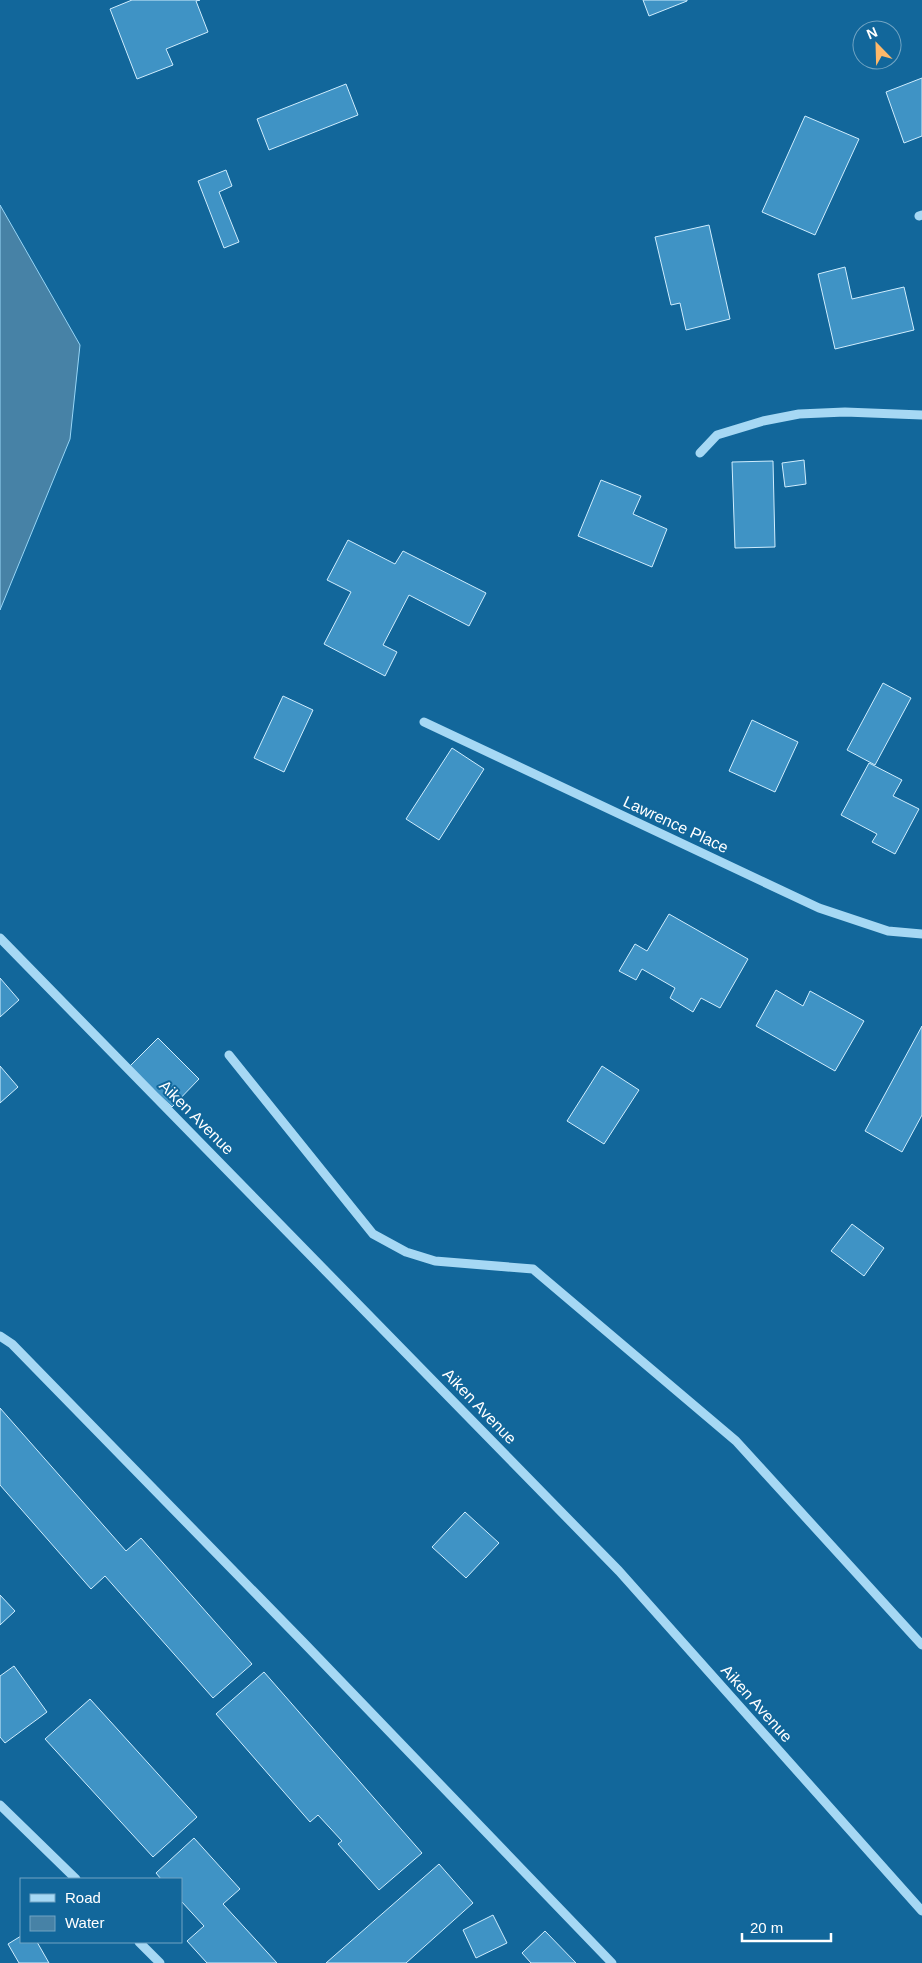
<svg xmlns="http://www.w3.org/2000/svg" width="922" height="1963" font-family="Arial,sans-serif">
<rect width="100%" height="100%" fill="#12679b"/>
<path fill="#4782a6" stroke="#98d6f7" d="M 0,205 L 80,345 L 70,439 L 0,610 Z"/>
<path fill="#3f93c5" stroke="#cfedfe" d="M 132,0 L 200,0 L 196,1 L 208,32 L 166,49 L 173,65 L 137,79 L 110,9 Z
M 643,0 L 687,0 L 687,1 L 649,16 Z
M 922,78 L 922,136 L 904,143 L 886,92 Z
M 346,84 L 358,115 L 269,150 L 257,119 Z
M 805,116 L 859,139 L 815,235 L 762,212 Z
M 226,170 L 232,186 L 219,192 L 239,242 L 224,248 L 198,181 Z
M 709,225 L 730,319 L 686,330 L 680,303 L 671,305 L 655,237 Z
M 845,267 L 852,299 L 904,287 L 914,330 L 835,349 L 818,274 Z
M 804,460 L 806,484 L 785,487 L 782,463 Z
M 773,461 L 775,547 L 735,548 L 732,462 Z
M 601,480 L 641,496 L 633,514 L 667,529 L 652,567 L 578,536 Z
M 348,540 L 395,564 L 403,551 L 486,593 L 469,626 L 409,595 L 383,645 L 397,652 L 385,676 L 324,644 L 351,592 L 327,580 Z
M 883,683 L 911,698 L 875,765 L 847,750 Z
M 283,696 L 313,710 L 284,772 L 254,758 Z
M 752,720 L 798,742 L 775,792 L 729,771 Z
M 452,748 L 484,769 L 439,840 L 406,819 Z
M 869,763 L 902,780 L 893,796 L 919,809 L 895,854 L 872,842 L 877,834 L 841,815 Z
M 669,914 L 748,959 L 720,1008 L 701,998 L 693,1012 L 670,998 L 675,988 L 642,969 L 636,980 L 619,971 L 635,944 L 647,951 Z
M 0,978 L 19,1000 L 0,1017 Z
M 776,990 L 803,1006 L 810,991 L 864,1021 L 835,1071 L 756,1026 Z
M 922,1026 L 922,1115 L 902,1152 L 865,1131 Z
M 158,1038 L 199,1079 L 172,1107 L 129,1067 Z
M 0,1066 L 18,1087 L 0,1103 Z
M 602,1066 L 639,1090 L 604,1144 L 567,1121 Z
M 852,1224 L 884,1248 L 864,1276 L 831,1251 Z
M 0,1408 L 126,1551 L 141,1538 L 252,1664 L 213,1698 L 105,1576 L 91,1589 L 0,1485 Z
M 465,1512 L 499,1543 L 466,1578 L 432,1547 Z
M 0,1595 L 15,1611 L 0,1625 Z
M 14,1666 L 47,1712 L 5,1743 L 0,1737 L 0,1676 Z
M 264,1672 L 422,1853 L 379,1890 L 338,1844 L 342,1841 L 318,1815 L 310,1822 L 216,1714 Z
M 90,1699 L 197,1817 L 153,1857 L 45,1739 Z
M 194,1838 L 240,1889 L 223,1904 L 277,1963 L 207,1963 L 187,1941 L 204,1926 L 181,1901 L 181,1879 L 161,1879 L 156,1873 Z
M 439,1864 L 473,1903 L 406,1963 L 326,1963 Z
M 493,1915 L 507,1943 L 476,1958 L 463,1930 Z
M 545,1931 L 576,1963 L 531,1963 L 522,1953 Z
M 21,1936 L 21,1942 L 37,1942 L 49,1963 L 19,1963 L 8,1944 Z"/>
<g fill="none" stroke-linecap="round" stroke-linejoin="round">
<path stroke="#a6d8f4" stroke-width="9" d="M 919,216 L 922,215
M 700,453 L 717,435 L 763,421 L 799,414 L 845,412 L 922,415
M 424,722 L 819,908 L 888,931 L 922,934
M 0,938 L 619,1571 L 922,1911
M 229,1055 L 373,1234 L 406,1252 L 435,1261 L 533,1269 L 736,1441 L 922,1645
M 0,1336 L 12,1344 L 305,1644 L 612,1963
M 0,1805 L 76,1879
M 139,1942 L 160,1963"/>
</g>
<g text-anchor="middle" stroke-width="4" stroke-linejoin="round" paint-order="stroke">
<g font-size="16" fill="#fff" stroke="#12679b">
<text transform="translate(676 824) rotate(25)" y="6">Lawrence Place</text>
<text transform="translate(197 1117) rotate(45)" y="6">Aiken Avenue</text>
<text transform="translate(480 1406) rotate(46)" y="6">Aiken Avenue</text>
<text transform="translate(757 1703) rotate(48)" y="6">Aiken Avenue</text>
</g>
</g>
<rect x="20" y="1878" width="162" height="65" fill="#12679b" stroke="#71a4c3"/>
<rect x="30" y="1894" width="25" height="8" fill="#a6d8f4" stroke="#71a4c3"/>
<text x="65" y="1903" font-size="15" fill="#ffffff">Road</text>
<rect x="30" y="1916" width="25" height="15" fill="#4782a6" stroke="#71a4c3"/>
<text x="65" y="1928" font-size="15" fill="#ffffff">Water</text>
<g transform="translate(877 45) rotate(337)"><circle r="24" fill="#12679b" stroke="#71a4c3"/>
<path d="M0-4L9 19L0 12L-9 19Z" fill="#ffb869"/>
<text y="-8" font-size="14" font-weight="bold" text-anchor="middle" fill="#ffffff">N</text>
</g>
<path d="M742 1933v8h89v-8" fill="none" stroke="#ffffff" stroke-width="2.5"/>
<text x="750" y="1933" font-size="15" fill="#ffffff" stroke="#12679b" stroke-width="4" paint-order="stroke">20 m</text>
</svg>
